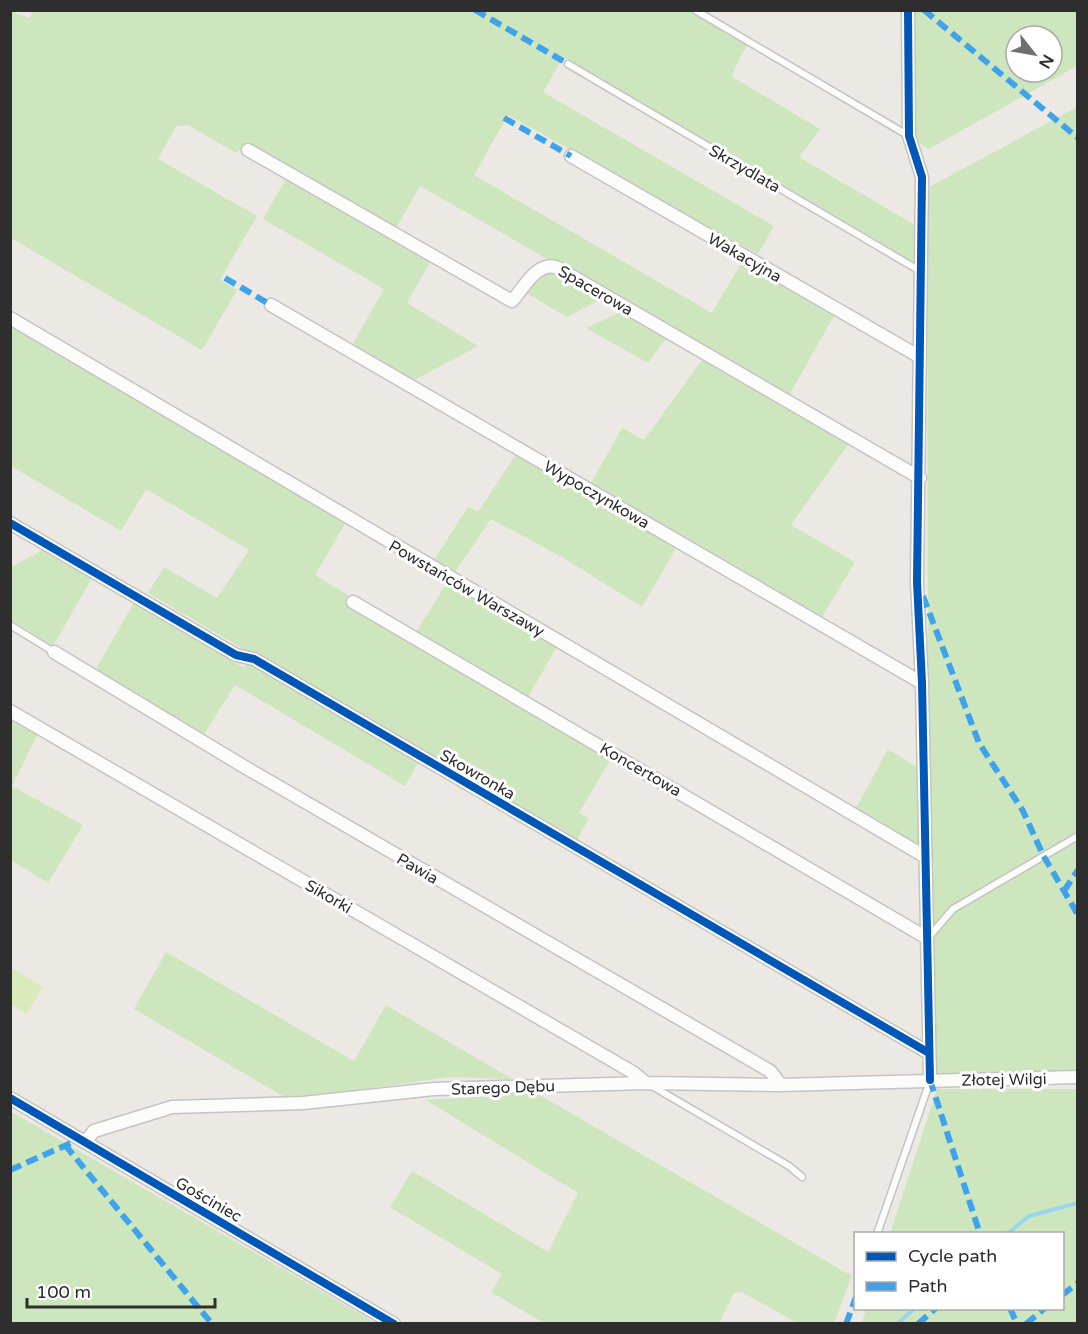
<svg xmlns="http://www.w3.org/2000/svg" width="1088" height="1334" font-family="'Varela Round',sans-serif">
<rect width="100%" height="100%" fill="#ece8e4"/>
<path fill="#cee6be" fill-rule="evenodd" d="M 34,10 L 687,10 L 747,45 L 731,76 L 820,129 L 799,157 L 915,225 L 915,264 L 563,57 L 543,92 L 774,226 L 758,254 L 508,115 L 474,175 L 712,313 L 742,262 L 834,316 L 788,397 L 420,186 L 396,228 L 268,154 L 264,155 L 245,144 L 236,153 L 188,125 L 176,126 L 158,159 L 257,216 L 220,280 L 237,290 L 202,350 L 11,238 L 11,11 L 29,18 Z
M 913,11 L 1077,11 L 1077,66 L 929,149 L 914,140 ZM 1016,36 L 1052,36 L 1052,72 L 1016,72 Z
M 1077,107 L 1077,1072 L 937,1075 C 927,779 926,484 929,187 Z
M 286,179 L 430,262 L 407,303 L 478,346 L 411,382 L 351,347 L 384,289 L 263,219 Z
M 554,270 L 603,298 L 567,317 L 526,293 L 541,272 Z
M 625,310 L 668,336 L 648,363 L 586,328 Z
M 10,323 L 346,522 L 315,575 L 612,757 L 579,813 L 589,818 L 575,844 L 148,593 L 164,567 L 217,598 L 249,550 L 146,489 L 121,531 L 11,466 Z
M 704,357 L 849,443 L 791,525 L 855,562 L 822,617 L 591,483 L 622,428 L 644,440 Z
M 516,454 L 677,546 L 642,607 L 560,556 L 491,519 L 455,572 L 434,560 L 468,507 L 478,512 Z
M 45,549 L 92,578 L 53,646 L 11,620 L 11,567 Z
M 448,581 L 558,645 L 527,699 L 415,634 Z
M 134,602 L 244,668 L 248,663 L 381,741 L 383,739 L 420,759 L 405,786 L 235,685 L 204,734 L 95,671 Z
M 11,720 L 37,735 L 12,786 L 83,825 L 48,883 L 11,860 Z
M 888,749 L 920,769 L 921,851 L 855,810 Z
M 166,952 L 354,1061 L 386,1005 L 512,1079 L 450,1077 L 300,1098 L 283,1096 L 134,1009 Z
M 937,1089 L 1077,1089 L 1077,1323 L 862,1323 L 866,1309 L 1062,1308 L 1062,1234 L 890,1233 Z
M 536,1093 L 852,1276 L 834,1323 L 797,1323 L 742,1292 L 734,1293 L 719,1323 L 544,1323 L 491,1292 L 502,1274 L 390,1207 L 412,1171 L 548,1252 L 578,1193 L 426,1100 Z
M 10,1111 L 376,1323 L 11,1323 Z"/>
<path fill="#d9eabb" d="M 10,967 L 43,987 L 26,1014 L 11,1004 Z"/>
<g fill="none" stroke-linecap="round" stroke-linejoin="round">
<path stroke="#99d6ec" stroke-width="4" d="M 1007,1234 L 1029,1216 L 1078,1203
M 897,1324 L 915,1308"/>
<defs>
<path id="lane" d="M 695,10 L 909,136
M 568,64 L 920,271
M 10,625 L 54,652
M 928,938 L 953,909 L 1078,836
M 652,1086 L 789,1166 L 802,1177
M 877,1234 L 930,1081"/>
<path id="street" d="M 908,10 L 909,136 L 922,177 L 917,582 L 922,683 L 930,1080
M 248,150 L 512,301 C 524,288 538,259 558,268 L 920,478
M 571,156 L 920,357
M 271,305 L 922,683
M 10,318 L 924,856
M 10,523 L 236,655 L 254,659 L 929,1053
M 353,602 L 927,938
M 54,652 L 243,766 L 770,1071 L 781,1085
M 10,711 L 634,1073 L 646,1083
M 10,1098 L 394,1324
M 85,1142 L 94,1131 L 172,1107 L 303,1103 L 434,1089 L 646,1083 L 781,1085 L 1078,1077"/>
</defs>
<use href="#lane" stroke="#c5c4c5" stroke-width="9"/>
<use href="#street" stroke="#c5c4c5" stroke-width="15"/>
<use href="#lane" stroke="#fcfcfb" stroke-width="6"/>
<use href="#street" stroke="#fcfcfb" stroke-width="12"/>
<path stroke="#3ea3eb" stroke-width="6" stroke-dasharray="12 6" stroke-linecap="butt" d="M 475,10 L 568,64
M 924,10 L 1078,138
M 504,118 L 571,156
M 225,278 L 271,305
M 923,596 L 979,743 L 1023,811 L 1043,855 L 1078,915
M 1064,891 L 1078,870
M 930,1080 L 980,1234
M 65,1145 L 212,1324
M 10,1170 L 71,1143
M 1062,1295 L 1078,1283
M 1010,1308 L 1017,1324
M 846,1324 L 856,1297
M 918,1324 L 936,1308
M 1026,1324 L 1045,1308"/>
<defs>
<path id="cycleway" d="M 908,10 L 909,136 L 922,177 L 917,582 L 922,683 L 930,1080
M 10,523 L 236,655 L 254,659 L 929,1053
M 10,1098 L 394,1324"/>
</defs>
<use href="#cycleway" stroke="#fff" stroke-width="11"/>
<use href="#cycleway" stroke="#0057b8" stroke-width="8"/>
</g>
<g text-anchor="middle" stroke-width="6" stroke-linejoin="round" paint-order="stroke">
<g font-size="16" fill="#2e2e2e" stroke="#fff">
<text transform="translate(745 168) rotate(30)" y="6">Skrzydlata</text>
<text transform="translate(745 257) rotate(30)" y="6">Wakacyjna</text>
<text transform="translate(596 290) rotate(30)" y="6">Spacerowa</text>
<text transform="translate(597 494) rotate(30)" y="6">Wypoczynkowa</text>
<text transform="translate(467 588) rotate(30)" y="6">Powstańców Warszawy</text>
<text transform="translate(641 769) rotate(30)" y="6">Koncertowa</text>
<text transform="translate(478 774) rotate(30)" y="6">Skowronka</text>
<text transform="translate(418 868) rotate(30)" y="6">Pawia</text>
<text transform="translate(329 896) rotate(30)" y="6">Sikorki</text>
<text transform="translate(1004 1079) rotate(-1)" y="6">Złotej Wilgi</text>
<text transform="translate(503 1087) rotate(-2)" y="6">Starego Dębu</text>
<text transform="translate(209 1199) rotate(30)" y="6">Gościniec</text>
</g>
</g>
<rect width="1088" height="1334" fill="none" stroke="#2e2e2e" stroke-width="24"/>
<rect x="854" y="1232" width="210" height="78" fill="#ffffff" stroke="#ababab" stroke-width="1.5"/>
<rect x="866" y="1252" width="30" height="9" fill="#0057b8" stroke="#ababab" stroke-width="1.5"/>
<text x="908" y="1262" font-size="18" fill="#2e2e2e">Cycle path</text>
<rect x="866" y="1282" width="30" height="9" fill="#3ea3eb" stroke="#ababab" stroke-width="1.5"/>
<text x="908" y="1292" font-size="18" fill="#2e2e2e">Path</text>
<g transform="translate(1034 54) rotate(121)"><circle r="28" fill="#ffffff" stroke="#ababab" stroke-width="1.5"/>
<path d="M0-4.5L10 22L0 15L-10 22Z" fill="#706f6e"/>
<text y="-9" font-size="16" font-weight="bold" text-anchor="middle" fill="#2e2e2e">N</text>
</g>
<path d="M27 1298v9h188v-9" fill="none" stroke="#2e2e2e" stroke-width="3"/>
<text x="36" y="1298" font-size="18" fill="#2e2e2e" stroke="#ffffff" stroke-width="4.5" paint-order="stroke">100 m</text>
</svg>
